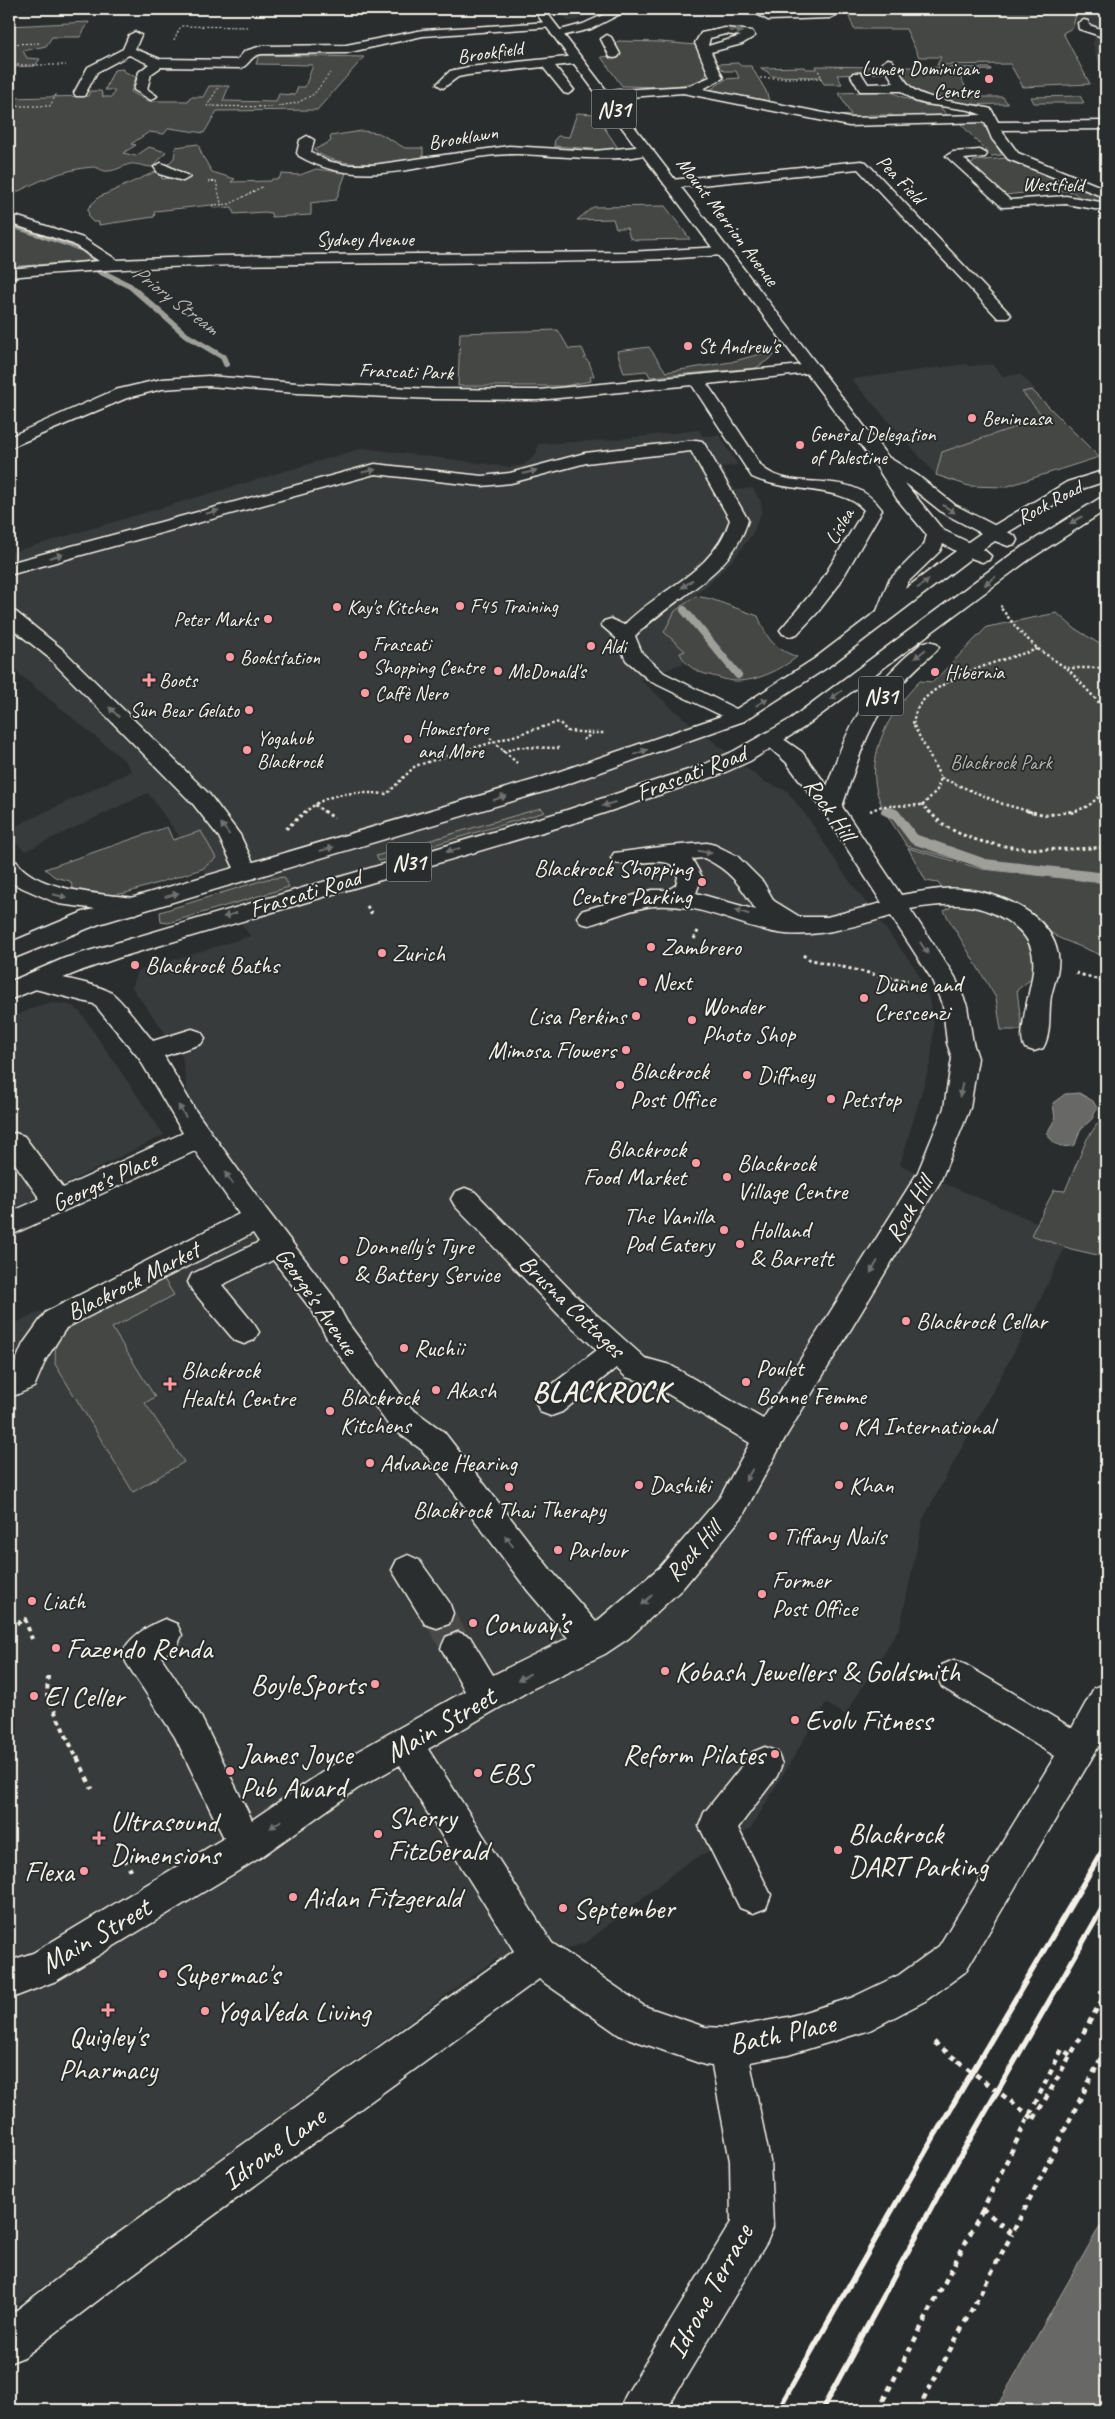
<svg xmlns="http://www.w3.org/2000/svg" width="1115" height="2419" font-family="Caveat,sans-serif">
<rect width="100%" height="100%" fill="#2a2d2e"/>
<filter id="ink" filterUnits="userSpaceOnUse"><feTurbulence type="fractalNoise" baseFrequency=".02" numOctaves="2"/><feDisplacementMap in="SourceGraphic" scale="10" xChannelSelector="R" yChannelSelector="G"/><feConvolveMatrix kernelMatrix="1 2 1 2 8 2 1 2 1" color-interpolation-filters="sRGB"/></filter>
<g filter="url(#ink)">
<path fill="#373a3a" d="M 559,9 L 602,9 L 575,21 L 568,21 Z
M 1064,9 L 1106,9 L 1106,72 L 1102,69 L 1096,57 L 1093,43 L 1096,33 L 1072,28 L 1073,22 L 1063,14 Z
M 967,364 L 969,366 L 992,364 L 1003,376 L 1020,374 L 1036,390 L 1032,391 L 1099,457 L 1005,487 L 976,487 L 950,481 L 936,475 L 851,379 Z
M 699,430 L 703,436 L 719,435 L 738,465 L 721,467 L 735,490 L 753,488 L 761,502 L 762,511 L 753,533 L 737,555 L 711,582 L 676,611 L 664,632 L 685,651 L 680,653 L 684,663 L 641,680 L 674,710 L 763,781 L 787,791 L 811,822 L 843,872 L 915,968 L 929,998 L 934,1026 L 931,1061 L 900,1165 L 1070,1236 L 1027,1328 L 923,1519 L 900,1627 L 845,1715 L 826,1703 L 751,1828 L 684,1865 L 587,1942 L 527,1962 L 496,1959 L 9,2311 L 9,1326 L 41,1311 L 59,1327 L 248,1222 L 195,1139 L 182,1056 L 132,988 L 138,971 L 250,936 L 148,793 L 25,851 L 9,837 L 9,829 L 132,771 L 125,761 L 9,666 L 9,553 L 363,448 L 510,467 L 523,465 L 536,455 L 538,444 L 609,440 Z
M 52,1003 L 66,1004 L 74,1007 L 81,1013 L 164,1135 L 9,1212 L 9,1019 L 37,1006 Z"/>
<path fill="#444645" stroke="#9c9c96" d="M 846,9 L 1064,9 L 1063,14 L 1076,15 L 1072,28 L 1063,33 L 1090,84 L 1023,87 L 1010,64 L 937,65 L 941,57 L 919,57 L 906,29 L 854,29 Z
M 89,22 L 80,37 L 52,37 L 46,46 L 23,51 L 27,58 L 40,59 L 35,66 L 9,67 L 9,26 Z
M 618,41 L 661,42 L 696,45 C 698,54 706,62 707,71 C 709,91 636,86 622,86 L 601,57 L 617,56 L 615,44 Z
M 259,55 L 364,57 L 317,110 L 217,111 L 204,133 L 169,128 L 164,134 L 149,132 L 131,144 L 136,145 L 123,153 L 136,156 L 149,147 L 166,152 L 153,167 C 145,167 137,163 130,164 C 123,166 115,171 108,171 C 103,172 98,167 93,167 C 63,169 36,182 9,196 L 9,98 L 88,96 L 90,91 L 101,91 L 103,97 L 112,97 L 115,90 L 105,90 L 114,70 L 123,69 L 123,71 L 136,77 L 131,92 L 148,101 L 188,101 L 190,97 L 203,97 L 209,86 L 229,86 L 223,101 L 276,102 L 279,94 L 295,95 L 298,87 L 305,87 L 313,65 L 256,64 Z
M 738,63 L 741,66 L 751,66 L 766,91 L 769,101 L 710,90 L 726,79 L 739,78 L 736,71 L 724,71 L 717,64 Z
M 816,66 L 879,67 L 884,73 L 837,75 L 842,84 L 824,84 L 820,77 L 771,76 L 768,72 L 760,68 L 804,67 L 805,69 L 816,69 Z
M 899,67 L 990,68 L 991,70 L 957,71 L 971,97 L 1003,97 L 1008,104 C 977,104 906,111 899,67 Z
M 889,91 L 919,104 L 940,107 L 951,119 L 895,120 L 892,115 L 867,115 L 868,121 L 859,121 L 836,116 L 851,115 L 839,93 Z
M 1080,96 L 1084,103 L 1034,103 L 1031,97 Z
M 577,113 L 595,114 L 620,151 L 554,146 L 555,139 L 558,136 L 569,137 Z
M 982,122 L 1002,155 L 991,156 L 960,123 Z
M 362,131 L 379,133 L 405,148 L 423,148 L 423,159 C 393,163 338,171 314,150 L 331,141 L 330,136 Z
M 198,144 L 202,155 L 212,172 L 235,179 L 231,182 L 271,181 L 272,179 L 279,179 L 281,174 L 300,175 L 316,169 L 346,173 L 336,200 L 310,203 L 311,204 L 311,215 L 272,217 L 271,213 L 265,212 L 234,214 L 232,207 L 214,208 L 211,205 L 155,211 L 154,217 L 99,225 L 99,222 L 93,222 L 89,218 L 88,208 L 99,197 L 157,171 L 171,174 L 161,175 L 162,179 L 182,177 L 166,166 L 174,158 L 176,147 Z
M 1007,158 L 1106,198 L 1106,204 L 1079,197 L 1073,192 L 1056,190 L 1004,195 L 971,165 L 974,161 Z
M 665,206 L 690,239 L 637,240 L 630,238 L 627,228 L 616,228 L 613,219 L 577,220 L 593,207 Z
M 9,221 L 66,239 L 101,260 L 9,267 Z
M 558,330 L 569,349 L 582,348 L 586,357 L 584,358 L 589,362 L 594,376 L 590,377 L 591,381 L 564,386 L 458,386 L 460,333 Z
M 649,347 L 666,372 L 731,362 L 771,351 L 774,356 L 756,368 L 650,377 L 647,371 L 624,373 L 617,351 Z
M 1032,390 L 1099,457 L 1005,487 L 969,486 L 936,475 L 942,452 L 1027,423 L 1046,420 L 1022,392 Z
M 696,596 L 711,599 L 758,616 C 768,640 772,647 797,657 C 780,670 758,681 736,681 C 728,681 718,677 709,675 C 696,672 685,665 680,653 L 685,651 L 664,632 L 675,611 Z
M 1057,613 L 1074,628 L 1106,648 L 1106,881 L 984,867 L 907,846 C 899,833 889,820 882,806 C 861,761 888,713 920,681 L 933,682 L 987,627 Z
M 541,808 L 545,812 L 379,861 L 376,856 Z
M 167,827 L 173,840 L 201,831 L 216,858 L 202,869 L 126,893 L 104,896 L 75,892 L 70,881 L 55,877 L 45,869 Z
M 908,848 L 982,869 L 1106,883 L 1106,957 L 1059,938 L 1027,916 L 945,892 L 938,883 L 926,881 Z
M 284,877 L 289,887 L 168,923 L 161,922 L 160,912 L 267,879 Z
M 950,902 L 986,907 L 1029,932 L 1036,975 L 1017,990 L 1022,1030 L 1001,1030 L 996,998 L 944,911 L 951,907 Z
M 1106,1111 L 1106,1257 L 1071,1249 L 1031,1235 L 1054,1190 L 1065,1191 L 1087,1139 Z
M 162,1276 L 174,1295 L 112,1328 L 155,1397 L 145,1403 L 184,1462 L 133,1492 L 55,1364 C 56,1358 54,1350 57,1344 C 70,1313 132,1291 162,1276 Z"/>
<path fill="#676866" stroke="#9f9f9a" d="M 1079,1093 L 1093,1101 L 1097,1108 L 1092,1119 L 1080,1130 L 1075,1145 C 1062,1149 1053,1145 1047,1133 L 1055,1119 L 1053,1103 L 1065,1094 Z
M 1106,2218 L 1106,2410 L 995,2410 L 1096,2233 Z"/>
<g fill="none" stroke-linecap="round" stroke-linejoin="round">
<path stroke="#9f9f9a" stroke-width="6" d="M 9,224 L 83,249 L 96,260
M 99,271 L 130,286 L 186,335 L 223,357 L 226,364"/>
<path stroke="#9f9f9a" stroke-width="8" d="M 684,610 L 738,675
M 885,811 L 891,813"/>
<path stroke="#9f9f9a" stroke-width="10" d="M 887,811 L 895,814 L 914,839 L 985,864 L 1106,878"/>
<path stroke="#484a4a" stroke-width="31" stroke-dasharray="31 16" stroke-linecap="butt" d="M 437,1613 L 458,1648"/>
<defs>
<path id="minor" d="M 616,9 L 630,9 L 591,29 L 557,37 L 551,34 L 553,32 L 583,24 Z
M 747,9 L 761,9 L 770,14 L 823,12 L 823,9 L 833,9 L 836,15 L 830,18 L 768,20 Z
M 1084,20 L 1088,21 L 1089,25 L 1106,31 L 1106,38 L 1079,29 L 1078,23 Z
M 550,22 L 556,25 L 554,27 L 423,36 L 346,53 L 262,54 C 249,56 250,65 241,68 L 161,67 L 151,74 L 147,89 L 157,96 L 151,100 L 134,90 L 139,72 L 149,64 L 129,55 L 97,72 L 84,96 L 76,96 L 74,93 L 88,67 L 123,49 L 129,35 L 135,32 L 141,35 L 135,49 L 160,59 L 237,60 L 245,51 L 262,46 L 346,45 L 423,30 Z
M 725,28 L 752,31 L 755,36 L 742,44 L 711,52 L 723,78 L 703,89 L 849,118 L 982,115 L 969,110 L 926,104 L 915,101 L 901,91 L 860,91 L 851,76 L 853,73 L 861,73 L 868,84 L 894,83 L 882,63 L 888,59 L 892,60 C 899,70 904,81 913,89 C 928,101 970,103 991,109 L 998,122 L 1106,121 L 1106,129 L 1001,130 L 1018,153 L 1106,189 L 1106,198 L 1008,159 L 992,139 L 985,122 L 849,126 L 683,93 L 604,99 L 598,95 L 604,91 L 689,86 L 710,77 L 695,43 L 701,33 ZM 725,34 L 741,36 L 708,46 L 710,38 Z
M 607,35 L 611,37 L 620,54 L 618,57 L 614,58 L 610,57 L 601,39 Z
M 577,56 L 583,60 L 581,63 L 555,66 L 574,90 L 568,94 L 564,93 L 543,67 L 468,75 L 458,77 L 443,88 L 437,84 L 450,71 L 468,67 Z
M 307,136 L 314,140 L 311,152 L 327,161 L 346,165 L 373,165 L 509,146 L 594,151 L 646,146 L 653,150 C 640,166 541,154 518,154 C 445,153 369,197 299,156 L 297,153 L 300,140 Z
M 980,150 L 987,154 L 985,157 L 964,159 L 1010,200 L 1066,196 L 1106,203 L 1106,211 L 1066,204 L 1002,207 L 946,156 L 953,152 Z
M 861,161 L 866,162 L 1008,312 L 1011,315 L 1008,318 L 998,318 L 858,169 L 671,188 L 664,184 L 671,180 Z
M 161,163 C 164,164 187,175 190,177 L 183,181 L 159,174 L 154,167 Z
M 9,214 L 83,238 L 117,260 L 219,256 L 628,252 L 722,247 L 729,251 L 722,255 L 665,259 C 446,267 227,257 9,277 L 9,269 L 99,261 L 73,244 L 9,223 Z
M 813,364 L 819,366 L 821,369 L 819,372 L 707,384 C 722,405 736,427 750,448 C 755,455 759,466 766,470 C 799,493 852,466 882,510 L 838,586 L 817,613 L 797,634 L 790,636 L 783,634 L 780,630 L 820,583 L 864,510 C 843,485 785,493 752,477 L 692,385 L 538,400 L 434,399 L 297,393 L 208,386 L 162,389 L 127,398 L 9,448 L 9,437 L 115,390 L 162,379 L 208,376 L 297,383 L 434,389 L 538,390 Z
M 696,440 L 702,441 L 705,445 L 748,520 C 731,577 674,596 635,636 L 642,653 L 664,673 L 744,713 L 747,717 L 744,721 L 737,723 L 650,681 L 626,660 L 616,638 L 601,625 L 604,621 L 611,619 L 624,625 C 660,588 713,573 730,520 L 691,451 L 586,463 L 511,483 L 482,486 L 375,474 L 9,575 L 9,563 L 375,464 L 482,476 L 510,473 L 585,453 Z
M 9,610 L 16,612 L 62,649 L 209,794 L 240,835 L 258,873 L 255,878 L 247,880 L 239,878 L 219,837 L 193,804 L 48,657 L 9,626 Z
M 772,734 L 779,736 L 802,752 L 839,802 L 901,895 C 921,892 941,887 961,889 C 999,892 1051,913 1058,955 C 1060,969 1054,983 1051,996 C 1048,1013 1052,1033 1043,1048 L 1034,1051 L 1025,1048 C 1021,1041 1022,1035 1023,1026 C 1027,983 1052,948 1006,920 C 976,901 944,903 910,909 L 955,977 L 967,1006 L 973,1043 L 978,1058 L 970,1108 L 940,1182 L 785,1438 L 742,1517 L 682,1589 L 629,1638 L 605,1654 L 534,1688 L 428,1749 L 552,1943 L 644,2006 L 705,2027 L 728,2028 L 788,2017 L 851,1998 L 899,1975 L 939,1946 L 1055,1756 L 942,1687 L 937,1676 L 942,1665 L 954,1660 L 966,1665 L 1072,1728 L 1094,1688 L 1106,1684 L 1106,1734 L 965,1972 L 925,2001 L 870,2030 L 788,2055 L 750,2062 L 770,2161 L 773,2227 L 767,2242 L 666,2410 L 619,2410 L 626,2395 L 731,2222 L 730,2161 L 712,2066 L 705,2065 L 619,2035 L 539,1979 L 118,2285 L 24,2357 L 9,2363 L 9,2316 L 88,2255 L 514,1951 L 412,1788 L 400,1765 L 357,1789 L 258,1859 L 56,1981 L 9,1999 L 9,1961 L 33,1953 L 224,1838 L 175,1737 L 127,1664 L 122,1653 C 130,1636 148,1626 165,1619 L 177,1624 L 182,1635 L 177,1646 L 161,1657 L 199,1713 L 252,1820 L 333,1765 L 465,1691 L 441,1648 L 446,1637 L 458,1632 L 470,1637 L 493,1675 L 568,1638 L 528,1591 L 422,1450 L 389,1426 L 327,1338 L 313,1312 L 273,1260 L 222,1285 L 254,1324 L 259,1332 L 254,1340 L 244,1344 L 234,1340 L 192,1290 L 188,1282 L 192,1274 L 259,1242 L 253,1233 L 66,1328 L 46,1359 L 34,1387 L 9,1398 L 9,1371 L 12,1370 L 23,1344 L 46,1312 L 239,1214 L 195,1151 L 9,1236 L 9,1213 L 40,1199 L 9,1155 L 9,1135 L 15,1133 L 24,1136 L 63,1188 L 183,1133 L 139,1058 L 94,1004 L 27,987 L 24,981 L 27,975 C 40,971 103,985 113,994 C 128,1007 140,1026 153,1041 L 192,1029 L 201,1032 L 205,1038 L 201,1044 L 164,1056 L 195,1110 L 267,1210 L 333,1296 L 347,1322 L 411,1408 L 444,1432 L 550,1569 L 596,1622 L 660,1567 L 720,1497 L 750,1443 L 651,1384 L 626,1377 L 616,1368 L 562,1412 L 551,1416 L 540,1412 L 536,1403 L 540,1394 L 597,1350 L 559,1315 L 455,1206 L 451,1199 L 455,1192 L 465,1188 L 475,1192 L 579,1299 L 645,1358 L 670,1365 L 763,1419 L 918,1172 L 944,1108 L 952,1058 L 947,1043 L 943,1006 L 931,978 L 891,916 C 855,926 816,939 778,933 C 735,925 701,903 655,906 C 635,907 609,919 589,925 L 581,923 L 577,917 L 581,911 L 652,890 L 668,890 L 676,885 L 678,877 C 677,874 675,869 673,866 C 664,856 628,867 614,863 L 611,858 L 614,853 L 668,846 L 707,843 L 715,845 L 737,856 L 763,882 L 774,901 L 800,917 L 827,917 L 882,903 L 823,811 L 786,762 L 761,740 L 765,736 ZM 704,858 C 731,871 740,885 756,910 L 696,893 L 702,877 L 692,859 Z
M 9,860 L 17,862 C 37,891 102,894 135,898 L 143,901 L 147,906 L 143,911 L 135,914 L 59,904 L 9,882 Z
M 408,1555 L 419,1560 L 449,1602 L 453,1613 L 449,1624 L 437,1628 L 425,1624 L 392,1570 L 397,1560 Z
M 765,1747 L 777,1752 L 782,1764 L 777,1776 L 738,1828 L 771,1895 L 766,1908 L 753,1913 L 740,1908 L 699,1826 L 704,1813 L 753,1752 Z"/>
<path id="major" d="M 1106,470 L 1106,481 L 1079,490 L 1000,537 L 988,537 L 985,533 L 988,529 L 1067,482 Z
M 1106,497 L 1106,510 L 1027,561 L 1013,561 L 1011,557 L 1013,553 L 1100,498 Z"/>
<path id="highway" d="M 533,9 L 544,9 L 888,457 L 917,475 L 955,505 L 1015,536 L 1017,540 L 1015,544 L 1008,546 L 995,541 L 983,549 L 991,556 L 989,560 L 982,562 L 971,558 L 828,667 L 744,721 L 553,789 L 99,924 L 9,960 L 9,943 L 83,912 L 537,779 L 730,713 L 814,659 L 877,611 L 889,580 L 924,545 L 927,535 L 897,499 L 874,463 ZM 904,482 L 943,513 L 981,533 L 968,542 L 943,530 ZM 943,544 L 956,551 L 905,589 L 908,582 L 940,551 Z
M 1020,551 L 1027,553 L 1029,557 L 1027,561 L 803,728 L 750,761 L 719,775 L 580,821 L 121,957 L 83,970 L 9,1000 L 9,982 L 65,958 L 564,811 L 703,765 L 734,751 L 789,720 L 1013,553 Z
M 929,641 L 936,643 L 939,647 L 936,651 C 875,702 866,735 842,807 L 839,812 L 831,814 L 823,812 L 820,807 C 845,732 859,695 922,643 Z"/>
</defs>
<use href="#minor" stroke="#f4f1e8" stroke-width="3"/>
<use href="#major" stroke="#f4f1e8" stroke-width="3"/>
<use href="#highway" stroke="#f4f1e8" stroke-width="3"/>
<path stroke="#f4f1e8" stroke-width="1" stroke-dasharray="2 2" stroke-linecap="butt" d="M 174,40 L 181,26 L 249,27
M 9,44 L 41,43
M 9,65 L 66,65
M 760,78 L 822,78 L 816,66
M 218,88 L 207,106 L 272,107 L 297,103 L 314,94 L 330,73
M 9,106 L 50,106 L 57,93
M 208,182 L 216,181 L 221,203
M 212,205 L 230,204 L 262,187"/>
<path stroke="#f4f1e8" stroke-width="2.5" stroke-dasharray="2.5 2.5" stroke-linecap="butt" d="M 1038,649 L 1066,668 L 1099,668 L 1106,671
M 1067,668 L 1103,707 L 1106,723
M 490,738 L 517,763
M 583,740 L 593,733 L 604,733
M 503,752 L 518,747 L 559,748
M 941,778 L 1003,804 L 1035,813
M 315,805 L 326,813
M 870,811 L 882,806 L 923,805
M 304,813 C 330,790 355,792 387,794 L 415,766 L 559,722 L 567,731 L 593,733
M 930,813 L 923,805 L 937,790 L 941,778 L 913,724 C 914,719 915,713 917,709 C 934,677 1006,659 1038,649 L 1020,632 L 1000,607 L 1002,606
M 1071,813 L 1088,806 L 1106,791"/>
<path stroke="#f4f1e8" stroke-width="3" stroke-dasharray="3 3" stroke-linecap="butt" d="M 324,811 L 334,818
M 929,811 C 966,855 1053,851 1106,847
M 1027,811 L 1047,815 L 1074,811
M 286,829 L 306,811
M 367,906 L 373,916
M 694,939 L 699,929
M 803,955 L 808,959 L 899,980 L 908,980
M 1076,973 L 1106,982"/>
<path stroke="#f4f1e8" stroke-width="4" stroke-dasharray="4.5 4.5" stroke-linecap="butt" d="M 9,1628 L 25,1619 L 32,1639
M 48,1676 L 47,1695 L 77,1759"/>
<path stroke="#f4f1e8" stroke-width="4.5" stroke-dasharray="5.5 5.5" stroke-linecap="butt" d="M 77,1757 L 92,1789
M 124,1858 L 131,1871
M 934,2042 L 958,2061
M 1070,2055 L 1062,2049 L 983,2209 L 1012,2234 L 1106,2048
M 1034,2119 L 1106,1993
M 878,2410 L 983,2209
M 918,2410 L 1012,2234"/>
<use href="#minor" fill="#2a2d2e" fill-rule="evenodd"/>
<use href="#major" fill="#2a2d2e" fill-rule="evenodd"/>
<use href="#highway" fill="#2a2d2e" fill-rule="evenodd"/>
<path stroke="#f4f1e8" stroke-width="5.5" d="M 778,2410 L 935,2135 L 1106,1845
M 822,2410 L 947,2179 L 1106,1902"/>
<path stroke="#f4f1e8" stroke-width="4.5" stroke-dasharray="5.5 5.5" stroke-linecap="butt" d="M 958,2061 L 1034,2119"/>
</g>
<defs><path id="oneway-solid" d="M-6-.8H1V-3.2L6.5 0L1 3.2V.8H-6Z" transform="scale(1.25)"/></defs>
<g fill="#71726f">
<use href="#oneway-solid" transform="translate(736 31) rotate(5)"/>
<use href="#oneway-solid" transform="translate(369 471) rotate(-12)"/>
<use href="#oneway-solid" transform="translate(530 472) rotate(-15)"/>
<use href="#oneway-solid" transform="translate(949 509) rotate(33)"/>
<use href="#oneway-solid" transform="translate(212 512) rotate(-15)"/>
<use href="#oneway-solid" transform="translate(1076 520) rotate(149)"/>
<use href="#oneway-solid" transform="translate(56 556) rotate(-15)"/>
<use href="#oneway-solid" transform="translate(990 581) rotate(143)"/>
<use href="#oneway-solid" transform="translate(687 584) rotate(144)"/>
<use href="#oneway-solid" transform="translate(923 584) rotate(-37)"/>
<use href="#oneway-solid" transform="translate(920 654) rotate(142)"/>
<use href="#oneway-solid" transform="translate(836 695) rotate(143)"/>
<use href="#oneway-solid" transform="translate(762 702) rotate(-32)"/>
<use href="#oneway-solid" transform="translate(114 712) rotate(-135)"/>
<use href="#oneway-solid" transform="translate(641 752) rotate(-20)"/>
<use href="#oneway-solid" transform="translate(500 798) rotate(-17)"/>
<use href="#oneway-solid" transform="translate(609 804) rotate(162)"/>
<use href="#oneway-solid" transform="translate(225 829) rotate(-127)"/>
<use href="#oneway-solid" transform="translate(327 849) rotate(-16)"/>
<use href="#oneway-solid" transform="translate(453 850) rotate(164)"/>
<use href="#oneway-solid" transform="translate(705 852) rotate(9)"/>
<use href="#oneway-solid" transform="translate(172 895) rotate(-16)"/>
<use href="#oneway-solid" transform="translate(60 896) rotate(14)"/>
<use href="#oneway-solid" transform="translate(742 912) rotate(-163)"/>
<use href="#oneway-solid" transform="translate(230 915) rotate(163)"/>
<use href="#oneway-solid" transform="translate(924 948) rotate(56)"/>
<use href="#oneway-solid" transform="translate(961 1090) rotate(102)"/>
<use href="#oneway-solid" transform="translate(182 1111) rotate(-122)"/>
<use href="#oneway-solid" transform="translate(229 1178) rotate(-125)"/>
<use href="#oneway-solid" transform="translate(874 1267) rotate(121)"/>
<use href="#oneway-solid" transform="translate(749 1475) rotate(120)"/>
<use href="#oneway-solid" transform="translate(509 1541) rotate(-127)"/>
<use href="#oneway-solid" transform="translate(647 1600) rotate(137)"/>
<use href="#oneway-solid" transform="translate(524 1677) rotate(152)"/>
<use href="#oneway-solid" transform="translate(276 1824) rotate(145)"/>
</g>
</g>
<g fill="#ff9aa2" stroke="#2a2d2e" stroke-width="2">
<circle cx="989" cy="79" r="5"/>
<circle cx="688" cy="346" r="5"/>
<circle cx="972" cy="418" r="5"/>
<circle cx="800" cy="445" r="5"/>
<circle cx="460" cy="606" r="5"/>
<circle cx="337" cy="607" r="5"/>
<circle cx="268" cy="619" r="5"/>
<circle cx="591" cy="646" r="5"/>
<circle cx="363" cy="655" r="5"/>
<circle cx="230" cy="657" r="5"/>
<circle cx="498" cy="671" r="5"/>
<circle cx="935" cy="672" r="5"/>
<path d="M146.5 672.5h5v5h5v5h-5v5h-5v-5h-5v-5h5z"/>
<circle cx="365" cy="693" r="5"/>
<circle cx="249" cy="710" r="5"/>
<circle cx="408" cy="739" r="5"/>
<circle cx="247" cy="750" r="5"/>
<circle cx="702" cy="882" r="5"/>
<circle cx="651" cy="947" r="5"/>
<circle cx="382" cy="953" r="5"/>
<circle cx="135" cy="965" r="5"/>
<circle cx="643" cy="982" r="5"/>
<circle cx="864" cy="998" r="5"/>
<circle cx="636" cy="1016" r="5"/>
<circle cx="692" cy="1020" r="5"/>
<circle cx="626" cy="1050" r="5"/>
<circle cx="747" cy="1075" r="5"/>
<circle cx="620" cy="1085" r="5"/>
<circle cx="831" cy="1099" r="5"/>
<circle cx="696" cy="1163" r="5"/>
<circle cx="727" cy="1177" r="5"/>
<circle cx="724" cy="1230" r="5"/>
<circle cx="740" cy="1244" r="5"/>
<circle cx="344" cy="1260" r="5"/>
<circle cx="906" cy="1321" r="5"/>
<circle cx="404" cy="1348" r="5"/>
<circle cx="746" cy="1382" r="5"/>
<path d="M167.5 1376.5h5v5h5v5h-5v5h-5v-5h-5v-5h5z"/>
<circle cx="436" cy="1390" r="5"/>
<circle cx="330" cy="1411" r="5"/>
<circle cx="844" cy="1426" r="5"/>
<circle cx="370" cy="1463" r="5"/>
<circle cx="639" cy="1485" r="5"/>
<circle cx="839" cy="1485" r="5"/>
<circle cx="509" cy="1487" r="5"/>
<circle cx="773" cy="1536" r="5"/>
<circle cx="558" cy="1550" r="5"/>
<circle cx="762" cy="1594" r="5"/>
<circle cx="32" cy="1601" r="5"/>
<circle cx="473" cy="1623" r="5"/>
<circle cx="56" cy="1648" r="5"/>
<circle cx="665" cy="1671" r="5"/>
<circle cx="375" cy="1684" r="5"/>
<circle cx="34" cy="1696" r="5"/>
<circle cx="795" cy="1720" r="5"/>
<circle cx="775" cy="1754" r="5"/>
<circle cx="230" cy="1771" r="5"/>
<circle cx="478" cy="1773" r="5"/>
<circle cx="378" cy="1834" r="5"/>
<path d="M96.5 1830.5h5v5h5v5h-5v5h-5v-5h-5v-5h5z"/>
<circle cx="838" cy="1850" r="5"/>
<circle cx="84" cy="1871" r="5"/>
<circle cx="293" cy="1897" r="5"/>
<circle cx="563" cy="1908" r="5"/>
<circle cx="163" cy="1974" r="5"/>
<path d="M105.5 2002.5h5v5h5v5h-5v5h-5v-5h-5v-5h5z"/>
<circle cx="205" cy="2011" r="5"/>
</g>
<g text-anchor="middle" stroke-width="4" stroke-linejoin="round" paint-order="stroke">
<g font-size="20" fill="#f4f1e8" stroke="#2a2d2e">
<text transform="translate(490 52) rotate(-8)" y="7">Brookfield</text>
<text transform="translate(463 137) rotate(-9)" y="7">Brooklawn</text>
<text transform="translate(901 179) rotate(46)" y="7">Pea Field</text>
<text transform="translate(1053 184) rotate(1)" y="7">Westfield</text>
<text transform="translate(728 221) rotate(53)" y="7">Mount Merrion Avenue</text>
<text x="365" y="246">Sydney Avenue</text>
<text transform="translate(406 371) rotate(2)" y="7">Frascati Park</text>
<text transform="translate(1049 502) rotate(-28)" y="7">Rock Road</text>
<text transform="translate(839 526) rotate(-60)" y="7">Lislea</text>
</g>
<g font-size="20" fill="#f4f1e8" stroke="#2a2d2e" text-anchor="start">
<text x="979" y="75" text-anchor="end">Lumen Dominican<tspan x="979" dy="23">Centre</tspan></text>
<text x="698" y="353">St Andrew's</text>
<text x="982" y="425">Benincasa</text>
<text x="810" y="441">General Delegation<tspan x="810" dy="23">of Palestine</tspan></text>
<text x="470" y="613">F45 Training</text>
<text x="347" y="614">Kay's Kitchen</text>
<text x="258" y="626" text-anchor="end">Peter Marks</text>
<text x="373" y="651">Frascati<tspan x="373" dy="23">Shopping Centre</tspan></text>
<text x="601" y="653">Aldi</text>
<text x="240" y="664">Bookstation</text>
<text x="508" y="678">McDonald's</text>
<text x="945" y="679">Hibernia</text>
<text x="159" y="687">Boots</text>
<text x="375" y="700">Caffè Nero</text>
<text x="239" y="717" text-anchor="end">Sun Bear Gelato</text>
<text x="418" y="735">Homestore<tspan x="418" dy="23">and More</tspan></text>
<text x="257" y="745">Yogahub<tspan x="257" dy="23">Blackrock</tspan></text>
</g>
<g font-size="20" fill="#b6b5af" stroke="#2a2d2e">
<text x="1001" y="769">Blackrock Park</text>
</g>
<g font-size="21" font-style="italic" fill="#b5b3ae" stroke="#2a2d2e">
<text transform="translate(176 300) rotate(37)" y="7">Priory Stream</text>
</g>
<g fill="#2a2d2e" stroke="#b7b6b0" stroke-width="1">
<rect x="591.5" y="89.5" width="45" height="39" rx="4"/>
<rect x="858.5" y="676.5" width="45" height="39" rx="4"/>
<rect x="386.5" y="842.5" width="45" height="39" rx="4"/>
</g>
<g font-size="22" font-weight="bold" fill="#f4f1e8">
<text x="614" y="117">N31</text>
<text x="881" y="704">N31</text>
<text x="409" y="870">N31</text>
</g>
<g font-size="24" fill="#f4f1e8" stroke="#2a2d2e">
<text transform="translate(691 773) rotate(-21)" y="8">Frascati Road</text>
<text transform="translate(830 809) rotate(55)" y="8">Rock Hill</text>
<text transform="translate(305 893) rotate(-17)" y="8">Frascati Road</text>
<text transform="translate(104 1181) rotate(-25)" y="8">George's Place</text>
<text transform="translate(909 1209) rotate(-60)" y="8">Rock Hill</text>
<text transform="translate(133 1281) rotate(-27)" y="8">Blackrock Market</text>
<text transform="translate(317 1301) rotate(55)" y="8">George's Avenue</text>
<text transform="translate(572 1306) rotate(44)" y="8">Brusna Cottages</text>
<text transform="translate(693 1551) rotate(-49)" y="8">Rock Hill</text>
</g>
<g font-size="24" fill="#f4f1e8" stroke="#2a2d2e" text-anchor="start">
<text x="692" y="876" text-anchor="end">Blackrock Shopping<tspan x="692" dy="28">Centre Parking</tspan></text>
<text x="661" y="955">Zambrero</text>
<text x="392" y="961">Zurich</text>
<text x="145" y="973">Blackrock Baths</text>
<text x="653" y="990">Next</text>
<text x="874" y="992">Dunne and<tspan x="874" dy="28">Crescenzi</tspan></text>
<text x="702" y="1014">Wonder<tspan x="702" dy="28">Photo Shop</tspan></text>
<text x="626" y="1024" text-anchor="end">Lisa Perkins</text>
<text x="616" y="1058" text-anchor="end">Mimosa Flowers</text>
<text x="630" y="1079">Blackrock<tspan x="630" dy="28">Post Office</tspan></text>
<text x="757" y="1083">Diffney</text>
<text x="841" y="1107">Petstop</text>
<text x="686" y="1157" text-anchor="end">Blackrock<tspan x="686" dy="28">Food Market</tspan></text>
<text x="737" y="1171">Blackrock<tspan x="737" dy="28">Village Centre</tspan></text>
<text x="714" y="1224" text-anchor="end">The Vanilla<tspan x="714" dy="28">Pod Eatery</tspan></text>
<text x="750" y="1238">Holland<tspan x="750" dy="28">&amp; Barrett</tspan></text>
<text x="354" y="1254">Donnelly's Tyre<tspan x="354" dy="28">&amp; Battery Service</tspan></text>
<text x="916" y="1329">Blackrock Cellar</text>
<text x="414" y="1356">Ruchii</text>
<text x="756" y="1376">Poulet<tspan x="756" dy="28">Bonne Femme</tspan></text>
<text x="181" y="1378">Blackrock<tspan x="181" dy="28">Health Centre</tspan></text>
<text x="446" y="1398">Akash</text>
<text x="340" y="1405">Blackrock<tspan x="340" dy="28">Kitchens</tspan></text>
<text x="854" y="1434">KA International</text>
<text x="380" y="1471">Advance Hearing</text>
<text x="649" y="1493">Dashiki</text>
<text x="849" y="1493">Khan</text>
<text x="509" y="1518" text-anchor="middle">Blackrock Thai Therapy</text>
<text x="783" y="1544">Tiffany Nails</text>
<text x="568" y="1558">Parlour</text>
<text x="772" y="1588">Former<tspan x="772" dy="28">Post Office</tspan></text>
<text x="42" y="1609">Liath</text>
</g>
<g font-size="29" font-weight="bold" letter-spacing="1" fill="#f4f1e8" stroke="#2a2d2e">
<text x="601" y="1401">BLACKROCK</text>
</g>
<g font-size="29" fill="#f4f1e8" stroke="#2a2d2e" text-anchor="start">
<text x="483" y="1633">Conway’s</text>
<text x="66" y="1658">Fazendo Renda</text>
<text x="675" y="1681">Kobash Jewellers &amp; Goldsmith</text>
<text x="365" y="1694" text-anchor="end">BoyleSports</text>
<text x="44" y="1706">El Celler</text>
<text x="805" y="1730">Evolv Fitness</text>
<text x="240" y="1764">James Joyce<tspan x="240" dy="33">Pub Award</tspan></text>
<text x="765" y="1764" text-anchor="end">Reform Pilates</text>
<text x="488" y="1783">EBS</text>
<text x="388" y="1827">Sherry<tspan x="388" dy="33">FitzGerald</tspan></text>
<text x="110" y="1831">Ultrasound<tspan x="110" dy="33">Dimensions</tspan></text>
<text x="848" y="1843">Blackrock<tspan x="848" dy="33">DART Parking</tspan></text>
<text x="74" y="1881" text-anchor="end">Flexa</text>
<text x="303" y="1907">Aidan Fitzgerald</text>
<text x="573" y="1918">September</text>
<text x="173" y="1984">Supermac's</text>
<text x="215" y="2021">YogaVeda Living</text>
<text x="108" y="2046" text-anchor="middle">Quigley's<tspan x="108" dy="33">Pharmacy</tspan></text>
</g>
<g font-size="29" fill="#f4f1e8" stroke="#2a2d2e">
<text transform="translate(440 1724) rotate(-30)" y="10">Main Street</text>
<text transform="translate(95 1935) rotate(-30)" y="10">Main Street</text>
<text transform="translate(782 2033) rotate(-12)" y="10">Bath Place</text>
<text transform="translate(273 2148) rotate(-36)" y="10">Idrone Lane</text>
<text transform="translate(709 2291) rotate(-61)" y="10">Idrone Terrace</text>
</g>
</g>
<rect width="1115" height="2419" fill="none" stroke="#2a2d2e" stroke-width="30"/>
<rect x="15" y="15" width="1085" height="2389" fill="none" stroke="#f4f1e8" stroke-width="2" filter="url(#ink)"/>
</svg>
